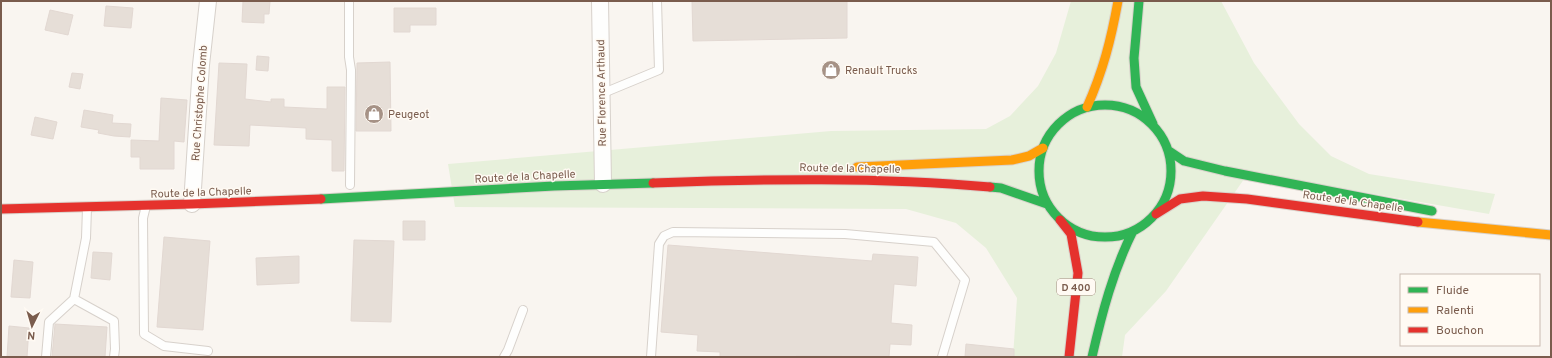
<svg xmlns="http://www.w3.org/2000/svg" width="1552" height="358" font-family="Overpass,sans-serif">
<rect width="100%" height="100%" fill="#f9f5f0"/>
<path fill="#e7f0db" d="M 1071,1 L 1221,1 L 1254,63 L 1299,124 L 1331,156 L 1369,174 L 1495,194 L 1489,214 L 1249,172 L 1166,291 L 1125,335 L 1122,357 L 1013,357 L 1017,298 L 986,248 L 956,223 L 906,209 L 455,207 L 448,164 L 831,131 L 986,129 L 1010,116 L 1038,86 L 1056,53 Z"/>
<path fill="#e6ded7" stroke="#e2d8d2" d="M 243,1 L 270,1 L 269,14 L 264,14 L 264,23 L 242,22 Z
M 692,1 L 847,1 L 847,38 L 693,41 Z
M 106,6 L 133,8 L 131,28 L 104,26 Z
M 394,8 L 436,8 L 436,25 L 410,25 L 410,32 L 394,32 Z
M 50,10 L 73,15 L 68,35 L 45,30 Z
M 257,56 L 269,57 L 268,71 L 256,70 Z
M 390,62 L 391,131 L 356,131 L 357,63 Z
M 219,63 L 247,64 L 245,99 L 271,102 L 271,99 L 284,99 L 284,107 L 327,109 L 327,87 L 345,87 L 344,171 L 332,171 L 332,140 L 306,139 L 306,128 L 250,125 L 249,146 L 214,145 Z
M 72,73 L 83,74 L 80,89 L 69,87 Z
M 161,98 L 187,100 L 184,142 L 174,141 L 174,169 L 140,169 L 140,157 L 131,157 L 131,140 L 159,141 Z
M 84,110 L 113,115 L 112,123 L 131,124 L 130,137 L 114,136 L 98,133 L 99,130 L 81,127 Z
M 35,117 L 57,122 L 53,139 L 31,135 Z
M 403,221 L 425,221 L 425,240 L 403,240 Z
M 164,237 L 210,241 L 203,330 L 157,327 Z
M 354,240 L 394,241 L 391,322 L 351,321 Z
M 668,245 L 872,261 L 873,254 L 918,257 L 916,286 L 894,284 L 891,323 L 912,325 L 911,345 L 890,344 L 889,357 L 796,356 L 796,357 L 720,357 L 720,352 L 697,351 L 698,335 L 661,332 Z
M 93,252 L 112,253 L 110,280 L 91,278 Z
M 299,256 L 299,283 L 257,285 L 256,258 Z
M 14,260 L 33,262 L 30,298 L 11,297 Z
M 55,324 L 107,327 L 105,357 L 52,357 Z
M 9,326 L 29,328 L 27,357 L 7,357 Z
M 966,344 L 1014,349 L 1014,357 L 965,357 Z"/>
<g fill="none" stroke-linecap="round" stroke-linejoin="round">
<defs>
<path id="lane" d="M 349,1 L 349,57 L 351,70 L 350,185
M 601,94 L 659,70 L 657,1
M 146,206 L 143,218 L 144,334 L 164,346 L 208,351
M 74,299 L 114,321 L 115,349 L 114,357
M 46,357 L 49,322 L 74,299 L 86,238 L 87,208
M 504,357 L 508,350 L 523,310
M 651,357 L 659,244 L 664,236 L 673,232 L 845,234 L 934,242 L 965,280 L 942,357"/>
<path id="street" d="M 600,1 L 603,184
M 192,204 L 201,65 L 208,1"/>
<path id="fast" d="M 1139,1 L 1134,58 L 1136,87 L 1153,124
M1039 171a66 66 0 1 1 132 0a66 66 0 1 1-132 0Z
M 1169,151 L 1184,161 L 1225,171 L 1432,211
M 990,187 L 1001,188 L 1047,204
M 321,199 L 554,186 L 653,183
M 1092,357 C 1102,313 1113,271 1133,231"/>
<path id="slow" d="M 1087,107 C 1103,71 1111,40 1118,1
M 857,167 L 1012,160 L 1029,156 L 1043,148
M 1418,222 L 1551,235"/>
<path id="jam" d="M 653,183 C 765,179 878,177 990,187
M 1,209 L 192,204 L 321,199
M 1156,214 L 1180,199 L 1203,196 L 1247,199 L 1418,222
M 1060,220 L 1071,234 L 1078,273 L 1069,357"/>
</defs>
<use href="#lane" stroke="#d7d1cb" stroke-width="10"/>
<use href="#street" stroke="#d7d1cb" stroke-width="18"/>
<use href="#fast" stroke="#d9d2cb" stroke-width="11"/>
<use href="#slow" stroke="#d9d2cb" stroke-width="11"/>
<use href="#jam" stroke="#d9d2cb" stroke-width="11"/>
<use href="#lane" stroke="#fefefd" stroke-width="8"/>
<use href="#street" stroke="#fefefd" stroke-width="16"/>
<use href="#fast" stroke="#30b455" stroke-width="9"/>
<use href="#slow" stroke="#ff9f0a" stroke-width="9"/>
<use href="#jam" stroke="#e5322d" stroke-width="9"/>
</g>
<defs>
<symbol id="shop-disc" viewBox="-11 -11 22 22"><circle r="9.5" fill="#a69286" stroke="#fffaf3"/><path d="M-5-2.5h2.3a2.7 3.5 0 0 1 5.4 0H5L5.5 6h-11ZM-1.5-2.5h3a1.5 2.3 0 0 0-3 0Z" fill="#fff"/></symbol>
</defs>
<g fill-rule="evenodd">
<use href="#shop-disc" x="820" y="59" width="22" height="22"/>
<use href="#shop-disc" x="363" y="103" width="22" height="22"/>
</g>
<g text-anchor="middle" stroke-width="3" stroke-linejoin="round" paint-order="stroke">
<rect fill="#fffaf3" stroke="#a28b7f" stroke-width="1" x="1057" y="279" width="38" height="16" rx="3"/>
<g font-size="10" font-weight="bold" fill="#7a5c4d">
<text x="1076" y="291">D 400</text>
</g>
<g font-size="11" fill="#7a5c4d" stroke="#fffaf3" text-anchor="start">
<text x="845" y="74">Renault Trucks</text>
<text x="388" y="118">Peugeot</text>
</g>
<g font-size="11" fill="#7a5c4d" stroke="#fffaf3">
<text transform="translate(601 93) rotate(-91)" y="4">Rue Florence Arthaud</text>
<text transform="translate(199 103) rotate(-86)" y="4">Rue Christophe Colomb</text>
<text transform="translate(850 168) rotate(1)" y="4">Route de la Chapelle</text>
<text transform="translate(525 176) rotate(-3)" y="4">Route de la Chapelle</text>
<text transform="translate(201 192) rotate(-2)" y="4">Route de la Chapelle</text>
<text transform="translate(1353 201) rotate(8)" y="4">Route de la Chapelle</text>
</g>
</g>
<rect width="1552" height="358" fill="none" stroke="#7a5c4d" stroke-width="4"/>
<rect x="1400" y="274" width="140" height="72" fill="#fffaf3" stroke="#cabbb1"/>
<rect x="1408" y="287" width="20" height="6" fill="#30b455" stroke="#cabbb1"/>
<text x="1436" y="294" font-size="12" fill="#7a5c4d">Fluide</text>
<rect x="1408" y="307" width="20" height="6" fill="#ff9f0a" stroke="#cabbb1"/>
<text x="1436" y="314" font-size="12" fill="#7a5c4d">Ralenti</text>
<rect x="1408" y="327" width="20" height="6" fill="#e5322d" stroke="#cabbb1"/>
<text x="1436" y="334" font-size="12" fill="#7a5c4d">Bouchon</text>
<g transform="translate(32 326) rotate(185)" stroke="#fffaf3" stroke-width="3" paint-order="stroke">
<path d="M0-3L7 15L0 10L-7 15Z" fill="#7a5c4d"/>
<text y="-6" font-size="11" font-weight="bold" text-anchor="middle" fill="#7a5c4d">N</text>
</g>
</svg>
